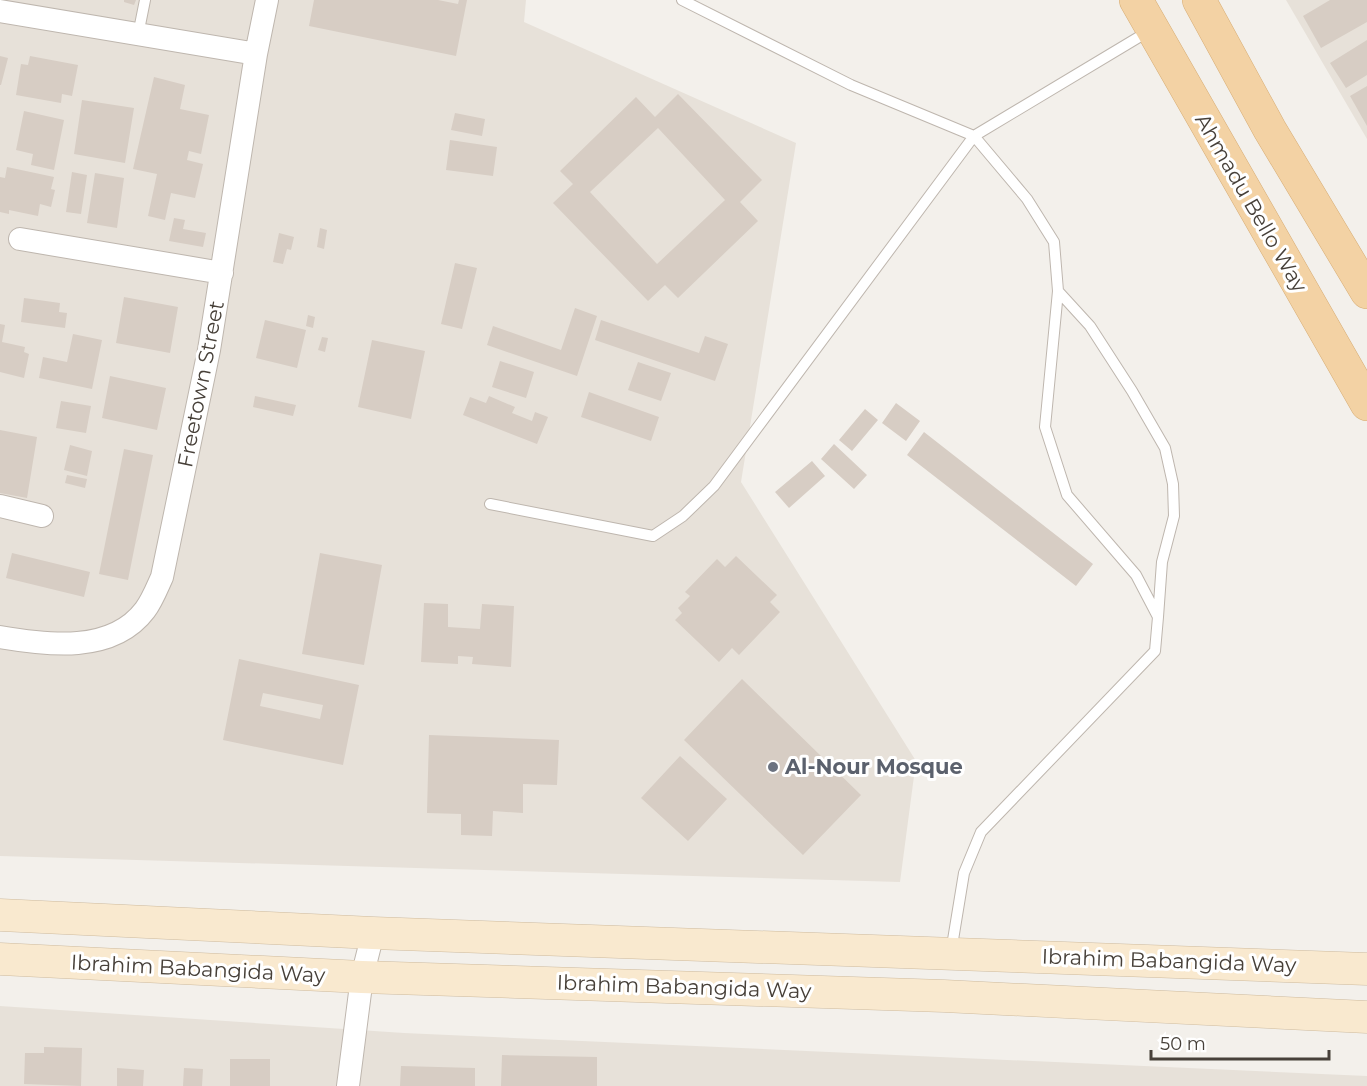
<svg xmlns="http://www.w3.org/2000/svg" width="1367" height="1086" font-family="Montserrat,sans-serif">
<rect width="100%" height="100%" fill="#f3f0eb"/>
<path fill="#e7e1d9" d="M 0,0 L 526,0 L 524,22 L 796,143 L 741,482 L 916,761 L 900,882 L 0,856 Z
M 1286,0 L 1367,0 L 1367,139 Z
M 0,1006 L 404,1033 L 1367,1076 L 1367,1086 L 0,1086 Z"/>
<path fill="#d7cdc4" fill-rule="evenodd" d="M 124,0 L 136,0 L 134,5 L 124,2 Z
M 314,0 L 438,0 L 458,4 L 459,0 L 467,0 L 456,56 L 309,26 Z
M 1330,0 L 1367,0 L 1367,22 L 1321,48 L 1303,16 Z
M 1367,40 L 1367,75 L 1346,88 L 1330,63 Z
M 0,56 L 8,58 L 1,85 L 0,85 Z
M 30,56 L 78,65 L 72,96 L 62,94 L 61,103 L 16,95 L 21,64 L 28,65 Z
M 154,77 L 185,85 L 180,109 L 209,115 L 201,154 L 189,151 L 187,160 L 203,164 L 195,198 L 171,193 L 165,220 L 148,216 L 157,174 L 133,169 Z
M 1367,86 L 1367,126 L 1350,96 Z
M 678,94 L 762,180 L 740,202 L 758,221 L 678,298 L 665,285 L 648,301 L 553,203 L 573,184 L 560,171 L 636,97 L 655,117 ZM 658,128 L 725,200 L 657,264 L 590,192 Z
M 82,100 L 134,108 L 125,163 L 74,154 Z
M 24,111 L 64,120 L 54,170 L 31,165 L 33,154 L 16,150 Z
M 455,113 L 485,119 L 482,136 L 451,130 Z
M 450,140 L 497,147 L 493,176 L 446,170 Z
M 7,167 L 54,177 L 51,189 L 55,190 L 51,207 L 40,204 L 38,216 L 9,210 L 9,214 L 0,212 L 0,177 L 5,178 Z
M 72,172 L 87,175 L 81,214 L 66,212 Z
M 95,173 L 124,178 L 117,228 L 87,223 Z
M 174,218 L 185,220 L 183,229 L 206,233 L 203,247 L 169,241 Z
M 320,228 L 327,230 L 324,249 L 317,247 Z
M 279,233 L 294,237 L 291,250 L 287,249 L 283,264 L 273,262 Z
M 455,263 L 477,268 L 462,329 L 441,324 Z
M 124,297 L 178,307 L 170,353 L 116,343 Z
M 24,298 L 60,303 L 59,312 L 67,313 L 65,328 L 21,322 Z
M 575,308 L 597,316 L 577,376 L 487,345 L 493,326 L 561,350 Z
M 308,315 L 315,317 L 313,328 L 306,326 Z
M 265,320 L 306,330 L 297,368 L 256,358 Z
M 601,320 L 699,353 L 705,336 L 728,344 L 715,381 L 595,340 Z
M 0,324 L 5,325 L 2,342 L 25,347 L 24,352 L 29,354 L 24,378 L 0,372 Z
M 73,334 L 102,340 L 92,389 L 39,378 L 43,357 L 67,362 Z
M 322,337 L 328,338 L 325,352 L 318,350 Z
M 372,340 L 425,351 L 411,419 L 358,407 Z
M 500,361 L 534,372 L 526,398 L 492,387 Z
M 638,362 L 671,373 L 661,401 L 628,390 Z
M 110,376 L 166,388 L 157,430 L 102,418 Z
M 589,392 L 659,417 L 651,441 L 581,417 Z
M 255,396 L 296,405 L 293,416 L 253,407 Z
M 489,396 L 515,407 L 512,413 L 532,421 L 535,412 L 548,417 L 537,444 L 463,415 L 470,397 L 486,403 Z
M 61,401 L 91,406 L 86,433 L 56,428 Z
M 896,403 L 920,421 L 906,441 L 882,423 Z
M 865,409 L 878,420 L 852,451 L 839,440 Z
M 0,430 L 37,437 L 27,498 L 0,493 Z
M 924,432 L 1093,564 L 1076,586 L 907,455 Z
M 834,444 L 867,475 L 854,489 L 821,459 Z
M 70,445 L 92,451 L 87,476 L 64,470 Z
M 124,449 L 153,455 L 128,580 L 99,574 Z
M 812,461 L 825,476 L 789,508 L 775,492 Z
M 67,475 L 87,479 L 85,488 L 65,483 Z
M 12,553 L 90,572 L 84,597 L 6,578 Z
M 320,553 L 382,565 L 364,665 L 302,654 Z
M 736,556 L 777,595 L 770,602 L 780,612 L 739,655 L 732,648 L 719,662 L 675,620 L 682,613 L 678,608 L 690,596 L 685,592 L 717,559 L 725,567 Z
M 424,603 L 448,604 L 448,627 L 480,629 L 482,604 L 514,606 L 511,667 L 472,664 L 473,657 L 458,656 L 458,664 L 421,662 Z
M 239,659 L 359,685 L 343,765 L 223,740 ZM 263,693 L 323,705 L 320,719 L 260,706 Z
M 742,679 L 861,795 L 803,855 L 684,740 Z
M 429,735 L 559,740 L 557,785 L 523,784 L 523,813 L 493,811 L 492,836 L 461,835 L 461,814 L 427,813 Z
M 680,756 L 727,799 L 688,841 L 641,798 Z
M 44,1047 L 82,1048 L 81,1086 L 24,1084 L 25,1053 L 44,1053 Z
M 502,1055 L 597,1057 L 597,1086 L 501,1086 Z
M 230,1059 L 270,1059 L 270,1086 L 230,1086 Z
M 401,1066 L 475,1068 L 475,1086 L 400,1086 Z
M 117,1068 L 144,1070 L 143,1086 L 117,1086 Z
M 184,1068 L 203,1069 L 202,1086 L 183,1086 Z"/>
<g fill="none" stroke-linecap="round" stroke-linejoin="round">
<defs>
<path id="service" d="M 138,35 L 145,0
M 1058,291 L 1090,326 L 1132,391 L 1165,448 L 1173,484 L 1174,516 L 1162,562 L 1158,617
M 490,504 L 653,536 L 683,516 L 714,486 L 974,136 L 851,85 L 682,0
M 951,952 L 964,873 L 981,832 L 1155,651 L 1158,617 L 1136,575 L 1067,495 L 1045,427 L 1058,291 L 1054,242 L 1027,199 L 974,136 L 1149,31"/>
<path id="minor" d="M 0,11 L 256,54
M 20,239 L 222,273
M 0,506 L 42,516
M 0,637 C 47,645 112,654 145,610 C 152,601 157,588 162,577 L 209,350 L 256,54 L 267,0
M 348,1086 L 362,977 L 373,933"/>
<path id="secondary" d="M 0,915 L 373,933 L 1367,969
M 0,959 L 362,977 L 944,996 L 1367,1017"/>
<path id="primary" d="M 1136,0 L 1367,404
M 1199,0 L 1270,130 L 1367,292"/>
</defs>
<use href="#service" stroke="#beb6ae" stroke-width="12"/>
<use href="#minor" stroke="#beb6ae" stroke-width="24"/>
<use href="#secondary" stroke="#cebb9f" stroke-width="33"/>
<use href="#primary" stroke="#d7ad75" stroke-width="34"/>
<use href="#service" stroke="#fff" stroke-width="10"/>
<use href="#minor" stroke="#fff" stroke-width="22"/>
<use href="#secondary" stroke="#f9e9cf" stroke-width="32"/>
<use href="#primary" stroke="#f3d2a4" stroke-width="33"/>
</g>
<circle fill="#6b7280" stroke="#fff" stroke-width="2" cx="773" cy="767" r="6"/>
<g text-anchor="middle" stroke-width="6" stroke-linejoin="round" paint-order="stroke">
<g font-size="21" fill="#474039" stroke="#fff">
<text transform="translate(1251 203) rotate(60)" y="7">Ahmadu Bello Way</text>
<text transform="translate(201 384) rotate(-79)" y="7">Freetown Street</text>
<text transform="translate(1169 961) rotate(2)" y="7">Ibrahim Babangida Way</text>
<text transform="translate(198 969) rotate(3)" y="7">Ibrahim Babangida Way</text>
<text transform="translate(684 987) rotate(2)" y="7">Ibrahim Babangida Way</text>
</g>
<g font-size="21" font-weight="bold" fill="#5b616d" stroke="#fff" text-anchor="start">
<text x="785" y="774">Al-Nour Mosque</text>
</g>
</g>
<path d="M1151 1050v9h178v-9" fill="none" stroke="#474039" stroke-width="3"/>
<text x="1160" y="1050" font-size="18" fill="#474039" stroke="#ffffff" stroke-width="4.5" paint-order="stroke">50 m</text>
</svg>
